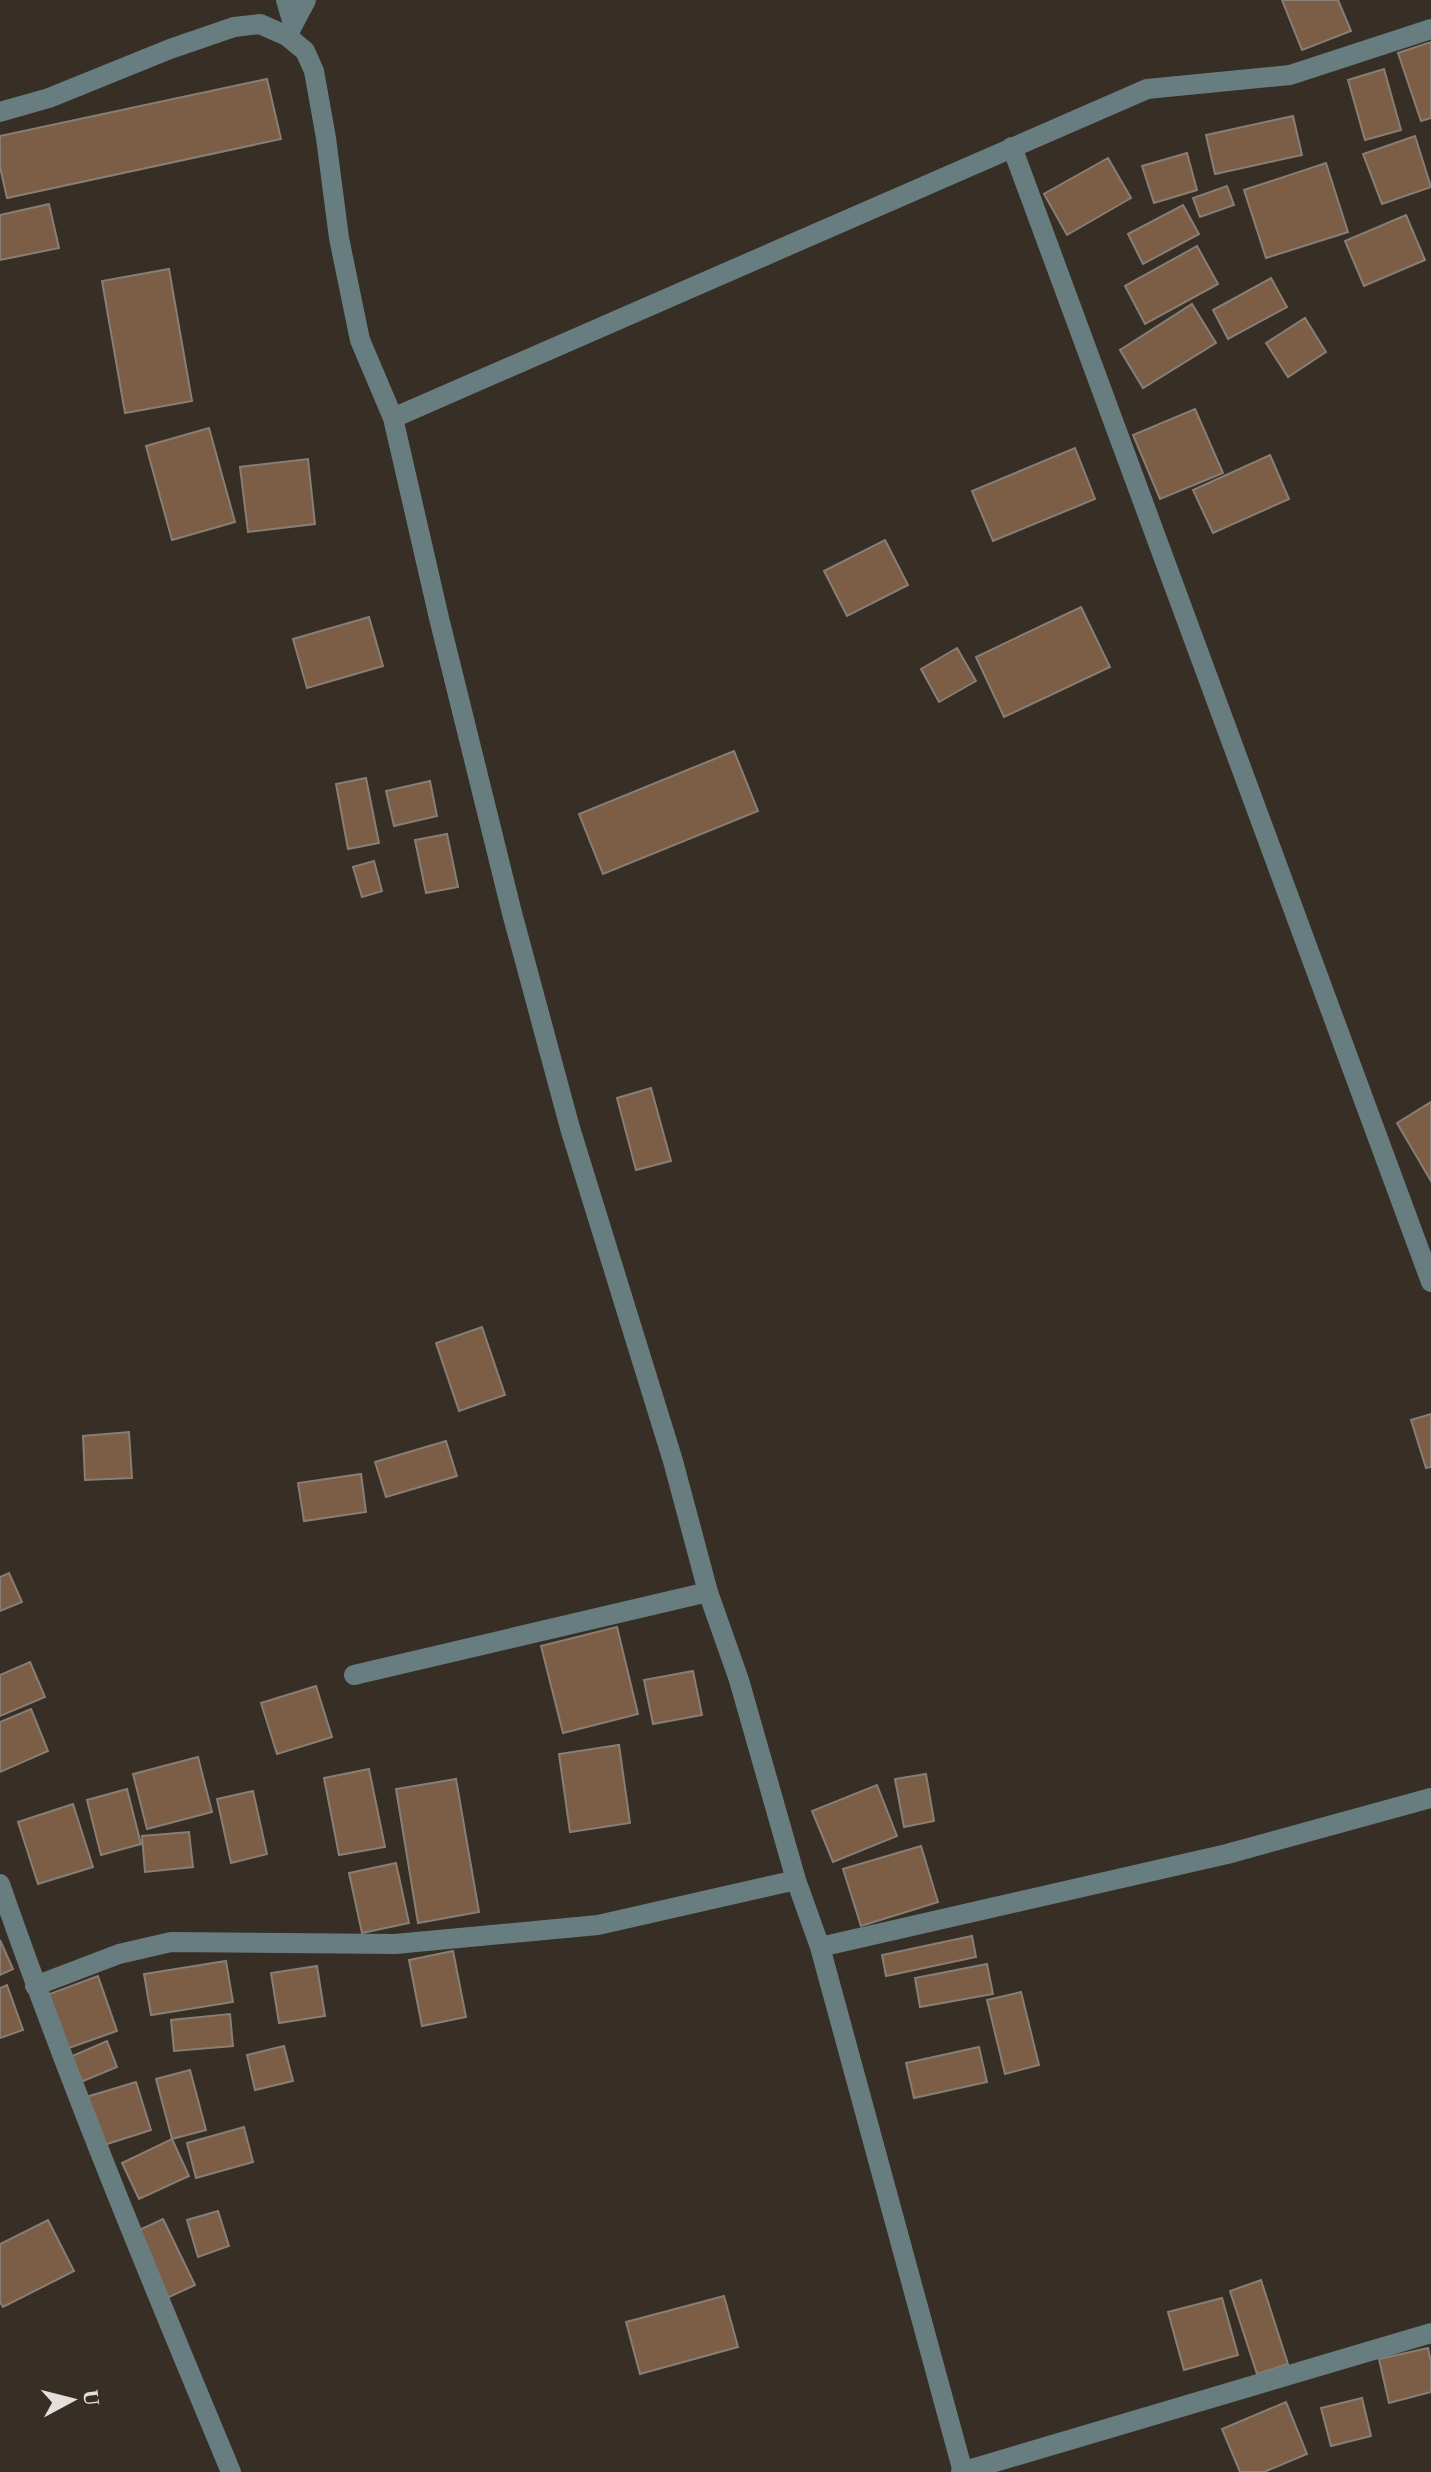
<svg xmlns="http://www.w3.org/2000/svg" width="1431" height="2472" font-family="Georgia,serif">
<rect width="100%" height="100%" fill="#372e26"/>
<path fill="#7b5e45" stroke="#887e75" stroke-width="2" d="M 1282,0 L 1338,0 L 1351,31 L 1302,50 Z
M 1431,42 L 1431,118 L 1421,121 L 1398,53 Z
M 1384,69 L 1401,130 L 1365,140 L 1348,80 Z
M 267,79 L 281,139 L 7,198 L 0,167 L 0,136 Z
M 1293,116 L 1302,155 L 1215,174 L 1206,135 Z
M 1415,136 L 1431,187 L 1382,204 L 1363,154 Z
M 1187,153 L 1197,190 L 1154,203 L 1142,166 Z
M 1108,158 L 1131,198 L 1067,235 L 1044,194 Z
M 1326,163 L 1348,232 L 1266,258 L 1244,190 Z
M 1227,186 L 1234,205 L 1200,217 L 1193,198 Z
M 49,204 L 59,248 L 0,260 L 0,215 Z
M 1183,205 L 1199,234 L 1143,264 L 1128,234 Z
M 1406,215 L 1425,260 L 1364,286 L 1345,241 Z
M 1197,246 L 1218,284 L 1145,324 L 1125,286 Z
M 169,269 L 192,401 L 125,413 L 102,281 Z
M 1271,278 L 1287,307 L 1228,339 L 1213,310 Z
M 1192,304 L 1216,343 L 1143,388 L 1120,350 Z
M 1305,318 L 1326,352 L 1288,377 L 1266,343 Z
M 1195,409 L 1223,473 L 1160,499 L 1133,435 Z
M 209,428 L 235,522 L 172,540 L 146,446 Z
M 1075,448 L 1095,499 L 993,541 L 972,491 Z
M 1270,455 L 1289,499 L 1213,533 L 1193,490 Z
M 308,459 L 315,524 L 248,532 L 240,467 Z
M 885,540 L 908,585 L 847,616 L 824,571 Z
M 1081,607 L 1110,667 L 1004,717 L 976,657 Z
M 369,617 L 383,666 L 307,688 L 293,639 Z
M 957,648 L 976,681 L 939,702 L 921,669 Z
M 734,751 L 758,811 L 603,874 L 579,814 Z
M 366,778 L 379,843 L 348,849 L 336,784 Z
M 430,781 L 437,816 L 394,826 L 386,791 Z
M 447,834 L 458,887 L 426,893 L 415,840 Z
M 374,861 L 382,891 L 362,897 L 353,867 Z
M 651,1088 L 671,1161 L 636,1170 L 617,1098 Z
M 1431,1102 L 1431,1181 L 1397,1123 Z
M 482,1327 L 505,1395 L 459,1411 L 436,1343 Z
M 1431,1414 L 1431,1467 L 1426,1468 L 1411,1420 Z
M 129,1432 L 132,1478 L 85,1480 L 83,1436 Z
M 446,1441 L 457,1476 L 386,1497 L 375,1462 Z
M 361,1474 L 366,1512 L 304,1521 L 298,1483 Z
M 9,1573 L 22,1602 L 0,1611 L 0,1577 Z
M 617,1627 L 638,1714 L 563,1733 L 541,1646 Z
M 30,1662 L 45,1697 L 0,1716 L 0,1675 Z
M 693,1671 L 702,1715 L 653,1724 L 644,1680 Z
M 316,1686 L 332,1737 L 277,1754 L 261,1703 Z
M 31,1709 L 48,1751 L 0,1772 L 0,1722 Z
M 619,1745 L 630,1823 L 570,1832 L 559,1754 Z
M 198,1757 L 212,1812 L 147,1829 L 133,1774 Z
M 369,1769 L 385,1847 L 339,1855 L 324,1778 Z
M 926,1774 L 934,1821 L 904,1827 L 895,1779 Z
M 456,1779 L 479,1912 L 418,1923 L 396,1789 Z
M 877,1785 L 897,1836 L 833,1862 L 812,1811 Z
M 127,1789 L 141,1844 L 101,1855 L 87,1800 Z
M 253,1791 L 267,1854 L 231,1863 L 217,1799 Z
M 73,1804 L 93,1867 L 38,1884 L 18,1822 Z
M 189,1832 L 193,1867 L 145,1872 L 142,1836 Z
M 921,1846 L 938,1902 L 861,1926 L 843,1869 Z
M 396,1863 L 409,1923 L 362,1933 L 349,1873 Z
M 972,1936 L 976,1957 L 886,1976 L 882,1955 Z
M 0,1940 L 13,1969 L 0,1975 Z
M 453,1951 L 466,2017 L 422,2026 L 409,1960 Z
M 226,1961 L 233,2002 L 151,2015 L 144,1974 Z
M 987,1964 L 993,1994 L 920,2007 L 915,1978 Z
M 317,1966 L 325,2016 L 279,2023 L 271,1973 Z
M 98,1976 L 117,2031 L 66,2049 L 47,1995 Z
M 7,1985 L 23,2030 L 0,2038 L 0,1988 Z
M 1021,1992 L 1039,2065 L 1005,2074 L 987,2000 Z
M 230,2014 L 233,2046 L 174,2051 L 171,2020 Z
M 107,2041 L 117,2067 L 81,2082 L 70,2057 Z
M 284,2046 L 293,2081 L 255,2090 L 247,2055 Z
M 979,2047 L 987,2082 L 914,2098 L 906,2063 Z
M 190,2070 L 206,2130 L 172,2139 L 156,2079 Z
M 136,2082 L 151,2130 L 101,2146 L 86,2097 Z
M 244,2127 L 253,2162 L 196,2178 L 187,2143 Z
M 172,2139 L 189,2176 L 139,2199 L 122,2163 Z
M 218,2211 L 229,2246 L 198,2257 L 187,2220 Z
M 163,2219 L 195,2285 L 167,2298 L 135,2232 Z
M 48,2220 L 74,2271 L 3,2307 L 0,2302 L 0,2244 Z
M 1261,2280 L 1288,2364 L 1257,2374 L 1230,2291 Z
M 724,2296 L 738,2347 L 640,2374 L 626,2322 Z
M 1222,2298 L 1238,2355 L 1184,2370 L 1168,2312 Z
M 1428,2348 L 1431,2362 L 1431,2392 L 1389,2403 L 1379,2359 Z
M 1362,2398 L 1371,2436 L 1331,2446 L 1321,2408 Z
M 1286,2402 L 1307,2454 L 1264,2472 L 1240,2472 L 1222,2429 Z"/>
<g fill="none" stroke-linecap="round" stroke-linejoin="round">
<path stroke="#687d7f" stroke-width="20" d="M 286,0 L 293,24
M 287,36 L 306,0
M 0,112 L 49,98 L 170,49 L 234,27 L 260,24 L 287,36 L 305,51 L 314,71 L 326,138 L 339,238 L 360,340 L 393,418 L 439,618 L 512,913 L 570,1128 L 673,1461 L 708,1592 L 739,1680 L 796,1880 L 820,1947 L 963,2472
M 1012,147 L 1431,1282
M 393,418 L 1147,89 L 1290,75 L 1431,29
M 354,1675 L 708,1592
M 0,1884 C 69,2083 150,2278 231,2472
M 820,1947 L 1227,1854 L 1431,1798
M 35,1986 L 119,1954 L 171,1942 L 395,1944 L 598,1925 L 796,1880
M 961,2472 L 1431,2333"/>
</g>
<g transform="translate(72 2400) rotate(83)" stroke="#372e26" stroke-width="6" paint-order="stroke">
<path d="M0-6L14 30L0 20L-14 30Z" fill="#e4dfda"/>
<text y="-12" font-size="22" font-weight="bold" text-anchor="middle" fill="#e4dfda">U</text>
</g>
</svg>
